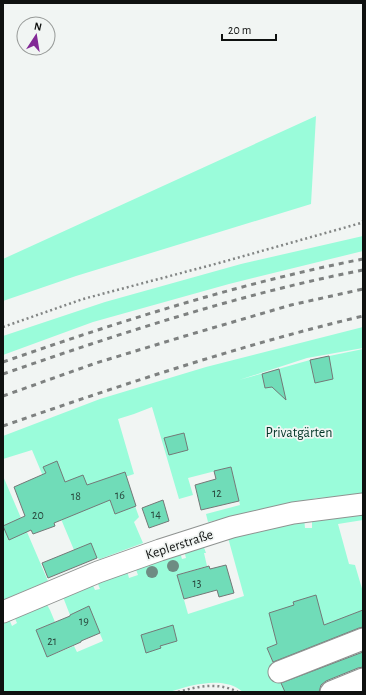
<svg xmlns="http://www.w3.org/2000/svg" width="366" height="695" font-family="'Alegreya Sans',sans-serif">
<rect width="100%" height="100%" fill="#f1f5f3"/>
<path fill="#9afcda" d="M 316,116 L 311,204 L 76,276 L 3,301 L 3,259 Z
M 363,236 L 363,251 L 229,284 L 93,322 L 3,355 L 3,336 L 105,302 L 241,264 Z
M 363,327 L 363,348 L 307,358 L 239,380 L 310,360 L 363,349 L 363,496 L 317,498 L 208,522 L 206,514 L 240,505 L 231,467 L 188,478 L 193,495 L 179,499 L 152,407 L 134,414 L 118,419 L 134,474 L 104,484 L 115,514 L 135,506 L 139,517 L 134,522 L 143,543 L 100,559 L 97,558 L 91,544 L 74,550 L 32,450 L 3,459 L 3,436 L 100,399 L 206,367 Z
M 3,476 L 48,581 L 3,600 Z
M 363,508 L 363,520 L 338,524 L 349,564 L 355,565 L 363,592 L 363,610 L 267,648 L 285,692 L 243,692 C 224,675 191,685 169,692 L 3,692 L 3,618 L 9,619 L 12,626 L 17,623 L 13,614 L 46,603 L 50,610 L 55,622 L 36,630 L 47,657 L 74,646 L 77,652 L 103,641 L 89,607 L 70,615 L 63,597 L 91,581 L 95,590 L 100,589 L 96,579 L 126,567 L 129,578 L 138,575 L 134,564 L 179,549 L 182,559 L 186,558 L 183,547 L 202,542 L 206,553 L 204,553 L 207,566 L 177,575 L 188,614 L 244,596 L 227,534 L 304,517 L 305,528 L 312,528 L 312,516 Z"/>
<path fill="#70dcb8" stroke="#747877" d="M 329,356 L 333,379 L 315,383 L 310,360 Z
M 279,369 L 286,400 L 272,387 L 265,388 L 262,374 Z
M 184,433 L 188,450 L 169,455 L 164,438 Z
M 57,461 L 65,482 L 83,475 L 87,485 L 125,472 L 136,506 L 115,514 L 110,500 L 54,523 L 55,526 L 33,534 L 31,530 L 9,540 L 3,526 L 25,516 L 14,487 L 46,473 L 43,467 Z
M 231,467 L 239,501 L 201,510 L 195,485 L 216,479 L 214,471 Z
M 163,500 L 169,521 L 149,528 L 142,508 Z
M 91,543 L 97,558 L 48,578 L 42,563 Z
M 226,565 L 234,593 L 219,597 L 217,590 L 184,599 L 177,575 L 209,566 L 210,569 Z
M 316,595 L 324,625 L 363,610 L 363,627 L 359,628 L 273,662 L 267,648 L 277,644 L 269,613 L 294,605 L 293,602 Z
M 89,606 L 100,633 L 81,641 L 81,642 L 47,657 L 36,630 L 70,616 L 70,615 Z
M 173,625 L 177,641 L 160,646 L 161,648 L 146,653 L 141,635 Z
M 363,652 L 363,667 L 358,668 L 326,681 L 321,685 L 319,692 L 285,692 L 281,683 Z"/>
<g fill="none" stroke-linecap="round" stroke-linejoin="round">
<defs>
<path id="minor" d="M 3,612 L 98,572 L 160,550 L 232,527 L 293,513 L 363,504
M 279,672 L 363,639
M 331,692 L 363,679"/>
</defs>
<use href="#minor" stroke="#8f9391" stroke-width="23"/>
<path stroke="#828584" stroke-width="2.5" stroke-dasharray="2 3" stroke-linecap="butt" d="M 3,327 L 83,299 L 219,263 L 361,223 L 363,221
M 178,692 C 199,686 218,682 238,692"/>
<use href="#minor" stroke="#fff" stroke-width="21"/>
<path stroke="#7e8180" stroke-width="3" stroke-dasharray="5 5" stroke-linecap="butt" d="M 3,362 C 121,321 240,283 363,259
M 3,374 C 121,333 240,294 363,270
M 3,396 L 96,363 L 185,336 L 291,305 L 363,289
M 3,426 C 121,385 241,345 363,316"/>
</g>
<g fill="#6e8c83">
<circle cx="173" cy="566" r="6"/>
<circle cx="152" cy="572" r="6"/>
</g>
<g text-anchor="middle" stroke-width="3.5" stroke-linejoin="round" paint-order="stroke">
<g font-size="12" fill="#27443a">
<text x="217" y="497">12</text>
<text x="120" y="499">16</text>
<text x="76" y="500">18</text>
<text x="156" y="518">14</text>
<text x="38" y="519">20</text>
<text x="197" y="587">13</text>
<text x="84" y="625">19</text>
<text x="52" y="645">21</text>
</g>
<g font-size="14" fill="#033628" stroke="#f1f5f3">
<text x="299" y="437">Privatgärten</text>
</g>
<g font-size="14" fill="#0f1110" stroke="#f1f5f3">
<text transform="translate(179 544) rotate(-18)" y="5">Keplerstraße</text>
</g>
</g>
<rect width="366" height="695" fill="none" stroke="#0f1110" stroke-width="8"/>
<g transform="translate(36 36) rotate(12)"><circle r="19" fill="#f1f5f3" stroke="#979a98"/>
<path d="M0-3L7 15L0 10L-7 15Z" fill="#822996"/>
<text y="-6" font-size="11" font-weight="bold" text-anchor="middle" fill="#0f1110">N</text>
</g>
<path d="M222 34v6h54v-6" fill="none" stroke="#0f1110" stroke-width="2"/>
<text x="228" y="34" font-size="12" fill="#0f1110" stroke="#f1f5f3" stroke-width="3" paint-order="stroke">20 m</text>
</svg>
